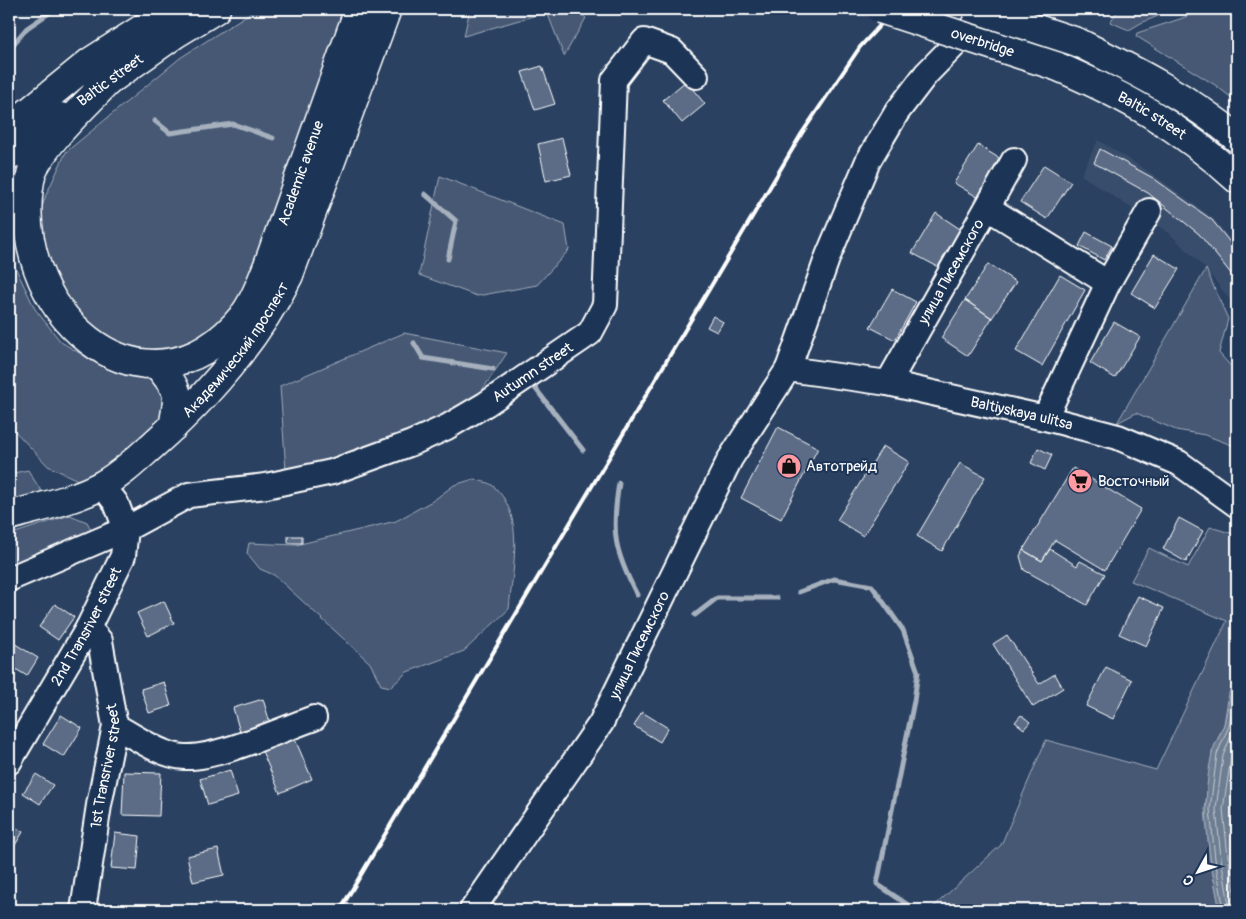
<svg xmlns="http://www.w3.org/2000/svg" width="1246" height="919" font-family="Pangolin,sans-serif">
<rect width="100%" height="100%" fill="#2a4161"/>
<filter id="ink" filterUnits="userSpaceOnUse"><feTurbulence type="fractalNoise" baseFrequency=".02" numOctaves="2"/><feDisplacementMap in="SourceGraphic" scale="10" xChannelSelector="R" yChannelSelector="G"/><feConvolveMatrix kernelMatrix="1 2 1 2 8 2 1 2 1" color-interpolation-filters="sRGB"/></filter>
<g filter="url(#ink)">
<path fill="#394e6c" d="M 1098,140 L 1151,173 L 1213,218 L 1237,248 L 1237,309 L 1206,269 L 1169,233 L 1081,175 Z"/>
<path fill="#465975" stroke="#a2acba" d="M 256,9 L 349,9 L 247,293 L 207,337 L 171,347 L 144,350 L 118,342 L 72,319 L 42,265 L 38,219 L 46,195 L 66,152 L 180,58 Z
M 470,9 L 576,9 L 586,18 L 564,56 L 547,12 L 464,36 Z
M 1119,9 L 1175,9 L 1141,23 L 1129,30 L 1110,22 Z
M 1204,9 L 1237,9 L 1237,102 L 1215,85 L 1136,36 L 1137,33 L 1180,19 Z
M 41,145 L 10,208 L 9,235 L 9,171 Z
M 440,176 L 565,225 L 569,250 L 537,285 L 477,296 L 419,275 Z
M 9,254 L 35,309 L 61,342 L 91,360 L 121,370 L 145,374 L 164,386 L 171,402 L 161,427 L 84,483 L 48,466 L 9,425 Z
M 1206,269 L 1228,319 L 1219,353 L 1237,373 L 1237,447 L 1205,435 L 1176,430 L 1136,413 L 1117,423 Z
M 404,333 L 507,353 L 475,401 L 408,437 L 286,471 L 280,386 Z
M 28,470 L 43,494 L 9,504 L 9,474 Z
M 474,479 C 479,481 488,482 492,485 C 527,513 512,571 509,609 L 464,651 L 407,672 L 391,687 L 381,685 L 370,663 L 274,575 L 260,569 L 247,553 L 249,543 L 296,545 L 396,521 L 434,500 L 454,485 Z
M 70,515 L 87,522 L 95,537 L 9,575 L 9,535 Z
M 1210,527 L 1237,535 L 1237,673 L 1229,693 L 1224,724 L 1212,752 L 1205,809 L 1210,860 L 1220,910 L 930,910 L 1001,845 L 1046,740 L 1156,770 L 1227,621 L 1131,581 L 1149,548 L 1188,567 Z"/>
<path fill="#6d7d92" stroke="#a7b1be" d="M 1237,673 L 1237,910 L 1220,910 C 1209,858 1200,806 1212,754 C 1214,744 1221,735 1224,725 C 1228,707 1230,690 1237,673 Z"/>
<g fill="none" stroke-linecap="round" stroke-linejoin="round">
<path stroke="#c5cbd3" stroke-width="1" d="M 1237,743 L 1231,758 L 1223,809 L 1228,857 L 1237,903
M 1224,910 L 1215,859 L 1210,809 L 1217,754 L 1229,726 L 1237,687
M 1230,910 L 1221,858 L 1216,809 L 1223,756 L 1234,728 L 1237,713"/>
<path stroke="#a7b1be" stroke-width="5" d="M 9,49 L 27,28 L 55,9
M 155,121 L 170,133 L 233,124 L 273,138
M 425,194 L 456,221 L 448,259
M 414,343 L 423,358 L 493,369
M 532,384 L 583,450
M 619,483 C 611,533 614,550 637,595
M 799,592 L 834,579 L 872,586 L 903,630 L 918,672 L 914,701 L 877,884 L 914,909
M 695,615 L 717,598 L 777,598"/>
</g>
<path fill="#5b6c86" stroke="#fff" d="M 542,66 L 555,104 L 535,110 L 522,72 Z
M 686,81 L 705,104 L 682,123 L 663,100 Z
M 562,138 L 571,175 L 546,181 L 538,144 Z
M 978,145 L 1002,160 L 979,198 L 954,183 Z
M 1100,149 L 1153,178 L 1212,220 L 1237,251 L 1237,281 L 1199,234 L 1148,193 L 1094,163 Z
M 1044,165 L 1071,182 L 1047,219 L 1020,202 Z
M 936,213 L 960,229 L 938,267 L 912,253 Z
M 1086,232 L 1112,246 L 1104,260 L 1079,246 Z
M 1154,254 L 1179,269 L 1155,308 L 1131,293 Z
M 988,264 L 1016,282 L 992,318 L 965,300 Z
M 1060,275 L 1085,290 L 1042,366 L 1016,351 Z
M 892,289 L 916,302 L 895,340 L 870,327 Z
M 965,300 L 992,318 L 968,356 L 941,338 Z
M 713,316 L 723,322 L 717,332 L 707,327 Z
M 1114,322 L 1140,337 L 1115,378 L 1090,363 Z
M 778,427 L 818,448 L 781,519 L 741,498 Z
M 883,446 L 909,462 L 863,536 L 837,520 Z
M 1038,448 L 1052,455 L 1045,470 L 1031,463 Z
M 960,463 L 985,477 L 942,551 L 917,536 Z
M 1073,468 L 1141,509 L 1105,570 L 1055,540 L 1042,561 L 1023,550 Z
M 1179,518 L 1203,531 L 1186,562 L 1163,549 Z
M 288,536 L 302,536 L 302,543 L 288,543 Z
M 1050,549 L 1077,566 L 1080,561 L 1105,574 L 1087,605 L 1024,570 L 1020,556 L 1023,550 L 1042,561 Z
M 1138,596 L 1164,608 L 1146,646 L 1119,634 Z
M 164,601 L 174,623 L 148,636 L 137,613 Z
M 55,604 L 74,617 L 58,640 L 39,627 Z
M 1007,635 L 1039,684 L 1055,674 L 1063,688 L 1033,707 L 993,644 Z
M 12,642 L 38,658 L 27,676 L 9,665 L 9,647 Z
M 1106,667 L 1132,680 L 1113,719 L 1086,706 Z
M 164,682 L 171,706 L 149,713 L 141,689 Z
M 263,699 L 270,723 L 240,732 L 233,708 Z
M 642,712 L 668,728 L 660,742 L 634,726 Z
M 61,715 L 82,728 L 64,757 L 43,744 Z
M 1021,715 L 1030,722 L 1024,729 L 1015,722 Z
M 294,737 L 312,779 L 280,793 L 262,751 Z
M 230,770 L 238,796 L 208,805 L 200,779 Z
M 124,772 L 161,773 L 159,816 L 122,815 Z
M 36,774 L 53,785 L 40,804 L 23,793 Z
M 9,823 L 23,832 L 9,855 Z
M 115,833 L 140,836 L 137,870 L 111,868 Z
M 218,849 L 224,875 L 193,882 L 187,856 Z"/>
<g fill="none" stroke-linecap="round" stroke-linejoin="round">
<defs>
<g id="minor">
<path d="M 988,208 L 1108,283"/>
<path id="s1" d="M 788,369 L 888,383 L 1045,418 L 1118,437 L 1179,463 L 1237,505"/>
<path id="s2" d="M 888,383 L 1014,160"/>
<path d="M 1045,418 L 1108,283 L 1149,211"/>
<path id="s3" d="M 9,579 L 126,529 L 189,495 L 266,486 L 332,472 L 412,443 L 447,427 L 486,404 L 590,333 L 605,305 L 614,80 L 644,41 L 672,51 L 696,76"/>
<path d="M 115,726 C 136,737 161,756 185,757 C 216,759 283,729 314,718"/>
<path id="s4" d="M 9,762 L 88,628 L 123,556 L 126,529 L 116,503 L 102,485"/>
<path id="s5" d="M 83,910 L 99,805 L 115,726 L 100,641 L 88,628"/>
<path id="s6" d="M 472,910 L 601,723 L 730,459 L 788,369 L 828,256 L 868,161 L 897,112 L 926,74 L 971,28 L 993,9"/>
</g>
<g id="major">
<path d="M 1077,42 C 1132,69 1190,98 1237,138"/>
<path id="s7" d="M 1056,66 C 1128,97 1179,126 1237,179"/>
<path id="s8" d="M 110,79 C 84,107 50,136 32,171 C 0,307 144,437 243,316 C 255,301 261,282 268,265 L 359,9"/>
<path d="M 97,89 L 175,34 L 216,9"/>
<path d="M 9,128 L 90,62 L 173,9"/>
<path d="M 9,156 L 61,117"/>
<path d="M 157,364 C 180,393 180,391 173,427"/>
<path id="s9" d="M 9,516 C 40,507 74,500 102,485 C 121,475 137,459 153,445 C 208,396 256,341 289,275 L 387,9"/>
</g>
</defs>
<use href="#minor" stroke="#fff" stroke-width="28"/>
<use href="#major" stroke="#fff" stroke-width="31"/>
<use href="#minor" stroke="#1d3557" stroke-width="24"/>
<use href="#major" stroke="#1d3557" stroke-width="28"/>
<path stroke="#fff" stroke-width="4" d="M 340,910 L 802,133 L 860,47 L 895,9"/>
<defs>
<g id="major-bridge">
<path id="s10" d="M 880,9 L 1056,66"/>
<path d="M 976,9 L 1077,42"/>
</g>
</defs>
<use href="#major-bridge" stroke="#fff" stroke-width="31" stroke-linecap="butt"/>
<use href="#major-bridge" stroke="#1d3557" stroke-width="28"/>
</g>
</g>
<defs>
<symbol id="shop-disc" viewBox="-11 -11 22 22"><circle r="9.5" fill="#ff9aa2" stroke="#1d3557"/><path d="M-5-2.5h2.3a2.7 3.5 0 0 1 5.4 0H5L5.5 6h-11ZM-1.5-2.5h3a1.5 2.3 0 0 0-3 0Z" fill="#111"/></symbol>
<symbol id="supermarket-disc" viewBox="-11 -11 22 22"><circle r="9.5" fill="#ff9aa2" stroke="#1d3557"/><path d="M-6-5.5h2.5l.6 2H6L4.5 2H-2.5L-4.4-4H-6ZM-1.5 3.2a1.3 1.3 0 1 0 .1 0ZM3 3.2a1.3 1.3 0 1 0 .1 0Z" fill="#111"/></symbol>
</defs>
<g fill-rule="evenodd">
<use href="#shop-disc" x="775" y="452" width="28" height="28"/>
<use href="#supermarket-disc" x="1066" y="467" width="28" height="28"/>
</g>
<g text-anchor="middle" stroke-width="4" stroke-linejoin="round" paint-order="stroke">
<g font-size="15" fill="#fff" stroke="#1d3557">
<text dy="5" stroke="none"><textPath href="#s10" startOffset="108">overbridge</textPath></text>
<text transform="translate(110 80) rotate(-36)" y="5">Baltic street</text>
<text dy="5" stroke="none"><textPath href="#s7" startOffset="108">Baltic street</textPath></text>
<text dy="5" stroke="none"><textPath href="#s8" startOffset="639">Academic avenue</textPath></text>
<text dy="5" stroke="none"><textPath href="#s2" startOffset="128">улица Писемского</textPath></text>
<text dy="5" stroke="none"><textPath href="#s9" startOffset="290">Академический проспект</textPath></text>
<text dy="5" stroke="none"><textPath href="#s3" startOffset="569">Autumn street</textPath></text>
<text dy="5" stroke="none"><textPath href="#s1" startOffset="238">Baltiyskaya ulitsa</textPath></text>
<text dy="5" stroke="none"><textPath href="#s4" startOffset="156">2nd Transriver street</textPath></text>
<text dy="5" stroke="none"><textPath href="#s6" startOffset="314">улица Писемского</textPath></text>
<text dy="5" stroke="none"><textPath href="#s5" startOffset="146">1st Transriver street</textPath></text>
</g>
<g font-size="15" fill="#fff" stroke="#1d3557" text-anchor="start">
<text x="806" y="471">Автотрейд</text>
<text x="1098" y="486">Восточный</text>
</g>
</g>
<rect width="1246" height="919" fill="none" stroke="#1d3557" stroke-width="30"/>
<rect x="15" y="15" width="1216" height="889" fill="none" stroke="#fff" stroke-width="2" filter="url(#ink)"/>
<g transform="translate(1198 872) rotate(230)" stroke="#1d3557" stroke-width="4" paint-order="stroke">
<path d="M0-4L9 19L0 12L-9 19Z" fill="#ffffff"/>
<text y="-8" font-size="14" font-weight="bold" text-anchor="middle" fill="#ffffff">С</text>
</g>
</svg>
